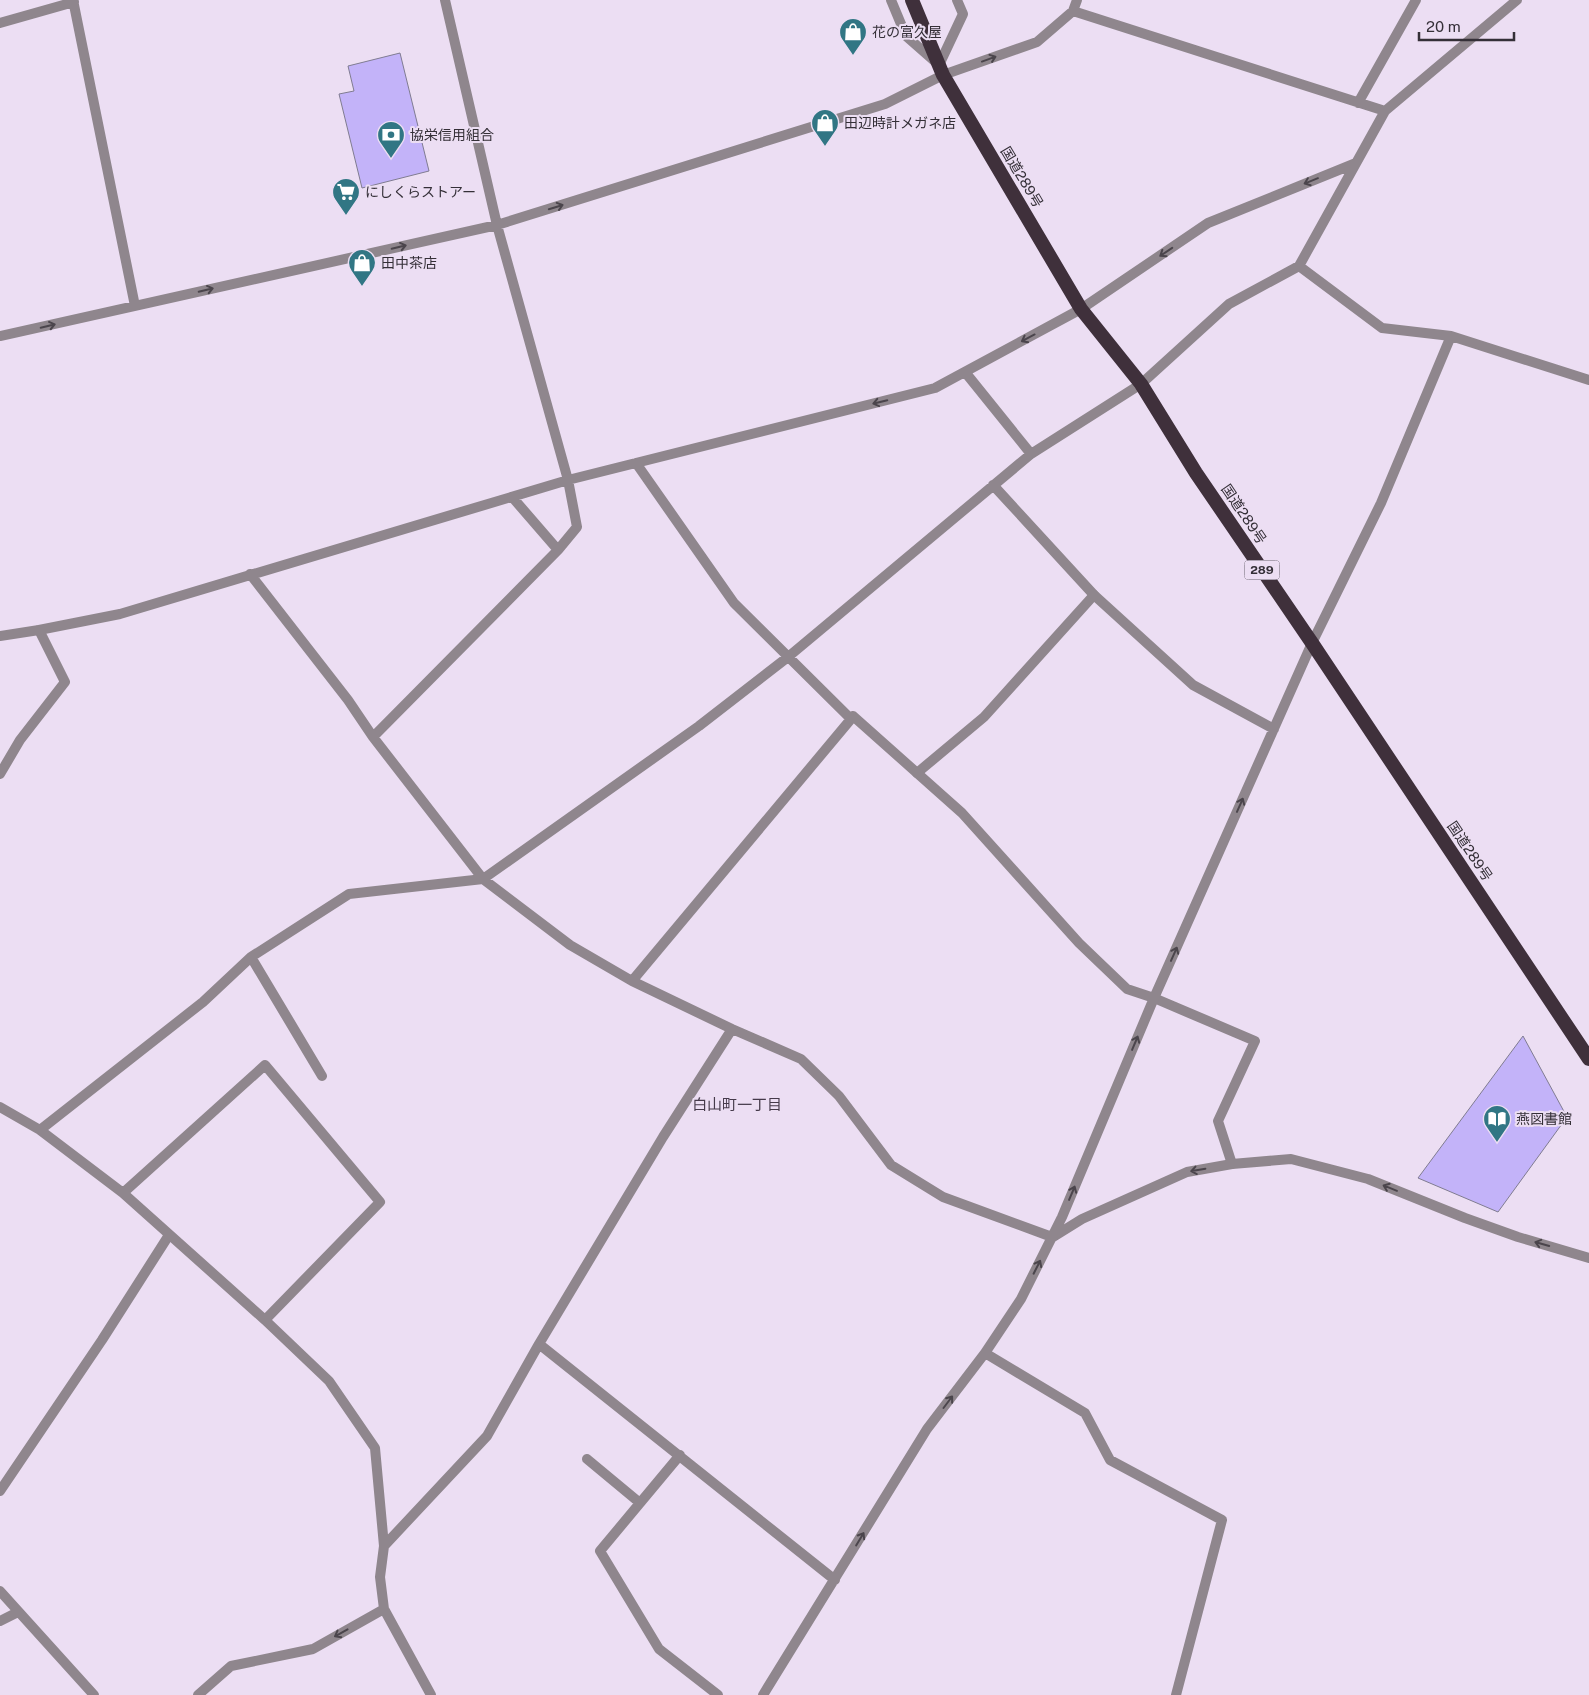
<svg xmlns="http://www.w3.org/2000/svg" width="1589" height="1695" font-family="'Public Sans','Noto Sans JP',sans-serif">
<rect width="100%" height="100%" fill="#ecdef3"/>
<path fill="#c3b3f9" stroke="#807c91" d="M 400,53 L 429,171 L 362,188 L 339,94 L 354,91 L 348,66 Z
M 1523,1036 L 1567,1117 L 1498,1212 L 1418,1178 Z"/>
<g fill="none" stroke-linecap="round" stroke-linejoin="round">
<path stroke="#8f868d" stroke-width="10" d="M 917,773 L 984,717 L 1094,595
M 0,774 L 20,740 L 65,682 L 39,630
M 1154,998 L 1255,1041 L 1218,1121 L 1232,1164
M 0,1491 L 102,1340 L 169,1235
M 0,1591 L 94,1695
M 0,1621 L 18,1612"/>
<path stroke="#8f868d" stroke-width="10" d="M 73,0 L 135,306
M 445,0 L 497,225 L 568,480 L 577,527 L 558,550
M 891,0 L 906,36 L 939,65 L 963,14 L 957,0
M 1073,11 L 1385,111
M 0,23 L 74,2
M 1358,103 L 1416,0
M 1299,266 L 1382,328 L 1451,336 L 1589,380
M 0,336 L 497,225 L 885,104 L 943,75 L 1037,42 L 1073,11 L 1077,0
M 965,372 L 1031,454
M 636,463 L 734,603 L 851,719 L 853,716 L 962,813 L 1079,943 L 1127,989 L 1154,998
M 993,485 L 1094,595 L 1193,685 L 1274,729
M 250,574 L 348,700 L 373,737 L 483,879 L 570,945 L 632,981 L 732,1029 L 801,1059 L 839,1096 L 891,1165 L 943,1197 L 1052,1237
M 0,636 L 39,630 L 120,614 L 568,480 L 935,388 L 1081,309 L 1208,223 L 1356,163
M 373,737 L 558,550 L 513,498
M 251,957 L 322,1076
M 632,981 L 851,719
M 0,1107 L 40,1130 L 123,1193 L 265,1320 L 329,1381 L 375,1448 L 384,1546 L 380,1577 L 384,1609 L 431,1695
M 40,1130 L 203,1002 L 251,957 L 349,894 L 483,879 L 699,726 L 788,657 L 1031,454 L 1141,384 L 1229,304 L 1299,266 L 1385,111 L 1517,0
M 123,1193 L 265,1065 L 380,1202 L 265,1320
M 1053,1237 L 1082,1219 L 1187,1172 L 1232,1164 L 1291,1159 L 1368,1179 L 1465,1218 L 1518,1237 L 1589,1258
M 539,1344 L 835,1580
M 985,1353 L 1085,1413 L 1110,1460 L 1222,1520 L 1176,1695
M 680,1455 L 600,1551 L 659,1649 L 718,1695
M 587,1459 L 640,1503
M 384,1546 L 487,1436 L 539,1344 L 663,1137 L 732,1029
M 198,1695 L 231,1666 L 313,1649 L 384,1609
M 763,1695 L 927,1429 L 985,1353 L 1021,1299 L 1062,1217 L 1154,998 L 1312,643 L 1381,503 L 1451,336"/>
<path stroke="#3f303b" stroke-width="14" d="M 912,0 L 943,75 L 1081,309 L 1141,384 L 1196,473 L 1312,643 L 1589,1059"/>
</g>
<defs><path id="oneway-shaft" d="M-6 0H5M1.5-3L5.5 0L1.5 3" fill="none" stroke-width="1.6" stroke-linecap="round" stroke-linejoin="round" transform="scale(1.25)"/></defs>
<g stroke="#4b454c">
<use href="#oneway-shaft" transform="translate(989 59) rotate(-20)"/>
<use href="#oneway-shaft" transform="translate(1311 181) rotate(158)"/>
<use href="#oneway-shaft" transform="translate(556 207) rotate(-17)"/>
<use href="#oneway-shaft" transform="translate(399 247) rotate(-13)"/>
<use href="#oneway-shaft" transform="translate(1166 252) rotate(146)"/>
<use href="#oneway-shaft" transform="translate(206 290) rotate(-13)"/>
<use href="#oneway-shaft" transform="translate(48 326) rotate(-13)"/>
<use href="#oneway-shaft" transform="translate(1028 338) rotate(152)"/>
<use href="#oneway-shaft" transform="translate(880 402) rotate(166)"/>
<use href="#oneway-shaft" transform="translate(1240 805) rotate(-66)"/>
<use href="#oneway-shaft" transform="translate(1174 954) rotate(-66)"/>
<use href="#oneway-shaft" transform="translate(1135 1043) rotate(-67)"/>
<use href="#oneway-shaft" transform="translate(1198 1170) rotate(170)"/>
<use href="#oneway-shaft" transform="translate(1390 1188) rotate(-158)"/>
<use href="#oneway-shaft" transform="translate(1072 1193) rotate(-67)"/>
<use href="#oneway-shaft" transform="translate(1542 1244) rotate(-164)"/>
<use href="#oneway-shaft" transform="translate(1037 1267) rotate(-63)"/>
<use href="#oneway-shaft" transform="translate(948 1402) rotate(-53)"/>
<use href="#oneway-shaft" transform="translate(860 1539) rotate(-59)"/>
<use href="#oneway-shaft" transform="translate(341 1633) rotate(151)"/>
</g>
<defs>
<symbol id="shop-pin" viewBox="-11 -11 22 30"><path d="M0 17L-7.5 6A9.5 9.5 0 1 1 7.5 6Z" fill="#317684" stroke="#ecdef3"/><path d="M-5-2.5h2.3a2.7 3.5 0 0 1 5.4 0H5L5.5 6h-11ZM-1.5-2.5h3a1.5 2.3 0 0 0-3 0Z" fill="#fff"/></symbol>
<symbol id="bank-pin" viewBox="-11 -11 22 30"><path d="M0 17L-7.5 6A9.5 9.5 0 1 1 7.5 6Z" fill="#317684" stroke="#ecdef3"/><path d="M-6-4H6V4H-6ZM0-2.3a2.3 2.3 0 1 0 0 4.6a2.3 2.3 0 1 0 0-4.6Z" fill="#fff"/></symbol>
<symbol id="supermarket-pin" viewBox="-11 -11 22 30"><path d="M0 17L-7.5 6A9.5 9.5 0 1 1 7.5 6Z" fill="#317684" stroke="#ecdef3"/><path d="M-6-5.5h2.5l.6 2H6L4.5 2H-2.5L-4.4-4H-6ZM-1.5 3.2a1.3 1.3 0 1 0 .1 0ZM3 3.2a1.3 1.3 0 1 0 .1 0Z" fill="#fff"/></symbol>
<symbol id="library-pin" viewBox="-11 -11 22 30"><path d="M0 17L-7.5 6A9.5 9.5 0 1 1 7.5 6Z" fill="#317684" stroke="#ecdef3"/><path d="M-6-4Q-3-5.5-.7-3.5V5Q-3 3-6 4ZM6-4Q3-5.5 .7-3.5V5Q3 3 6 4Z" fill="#fff"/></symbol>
</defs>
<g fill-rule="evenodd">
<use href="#shop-pin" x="837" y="16" width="32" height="43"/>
<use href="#shop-pin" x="809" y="107" width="32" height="43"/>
<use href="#bank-pin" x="375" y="119" width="32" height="43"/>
<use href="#supermarket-pin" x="330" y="176" width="32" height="43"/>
<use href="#shop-pin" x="346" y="247" width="32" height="43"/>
<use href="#library-pin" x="1481" y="1103" width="32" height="43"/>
</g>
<g text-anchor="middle" stroke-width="4" stroke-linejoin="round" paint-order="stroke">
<rect fill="#ecdef3" stroke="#6b646f" stroke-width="1" x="1244.5" y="560.5" width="35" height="19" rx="4"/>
<g font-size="12" font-weight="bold" fill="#342f37">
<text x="1262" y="574">289</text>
</g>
<g font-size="14" fill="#342f37" stroke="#ecdef3" text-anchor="start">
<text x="872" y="37">花の富久屋</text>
<text x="844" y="128">田辺時計メガネ店</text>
<text x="410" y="140">協栄信用組合</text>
<text x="365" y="197">にしくらストアー</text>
<text x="381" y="268">田中茶店</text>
<text x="1516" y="1124">燕図書館</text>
</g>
<g font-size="14" fill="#342f37" stroke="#ecdef3">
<text transform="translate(1022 177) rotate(59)" y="5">国道289号</text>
<text transform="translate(1244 514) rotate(56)" y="5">国道289号</text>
<text transform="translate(1470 851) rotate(56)" y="5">国道289号</text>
</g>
<g font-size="15" fill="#453a4a" stroke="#ecdef3">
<text x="737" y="1110">白山町一丁目</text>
</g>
</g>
<path d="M1419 32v8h95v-8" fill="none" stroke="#342f37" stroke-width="2.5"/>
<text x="1426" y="32" font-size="15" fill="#342f37" stroke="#ecdef3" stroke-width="4" paint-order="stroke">20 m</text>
</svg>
